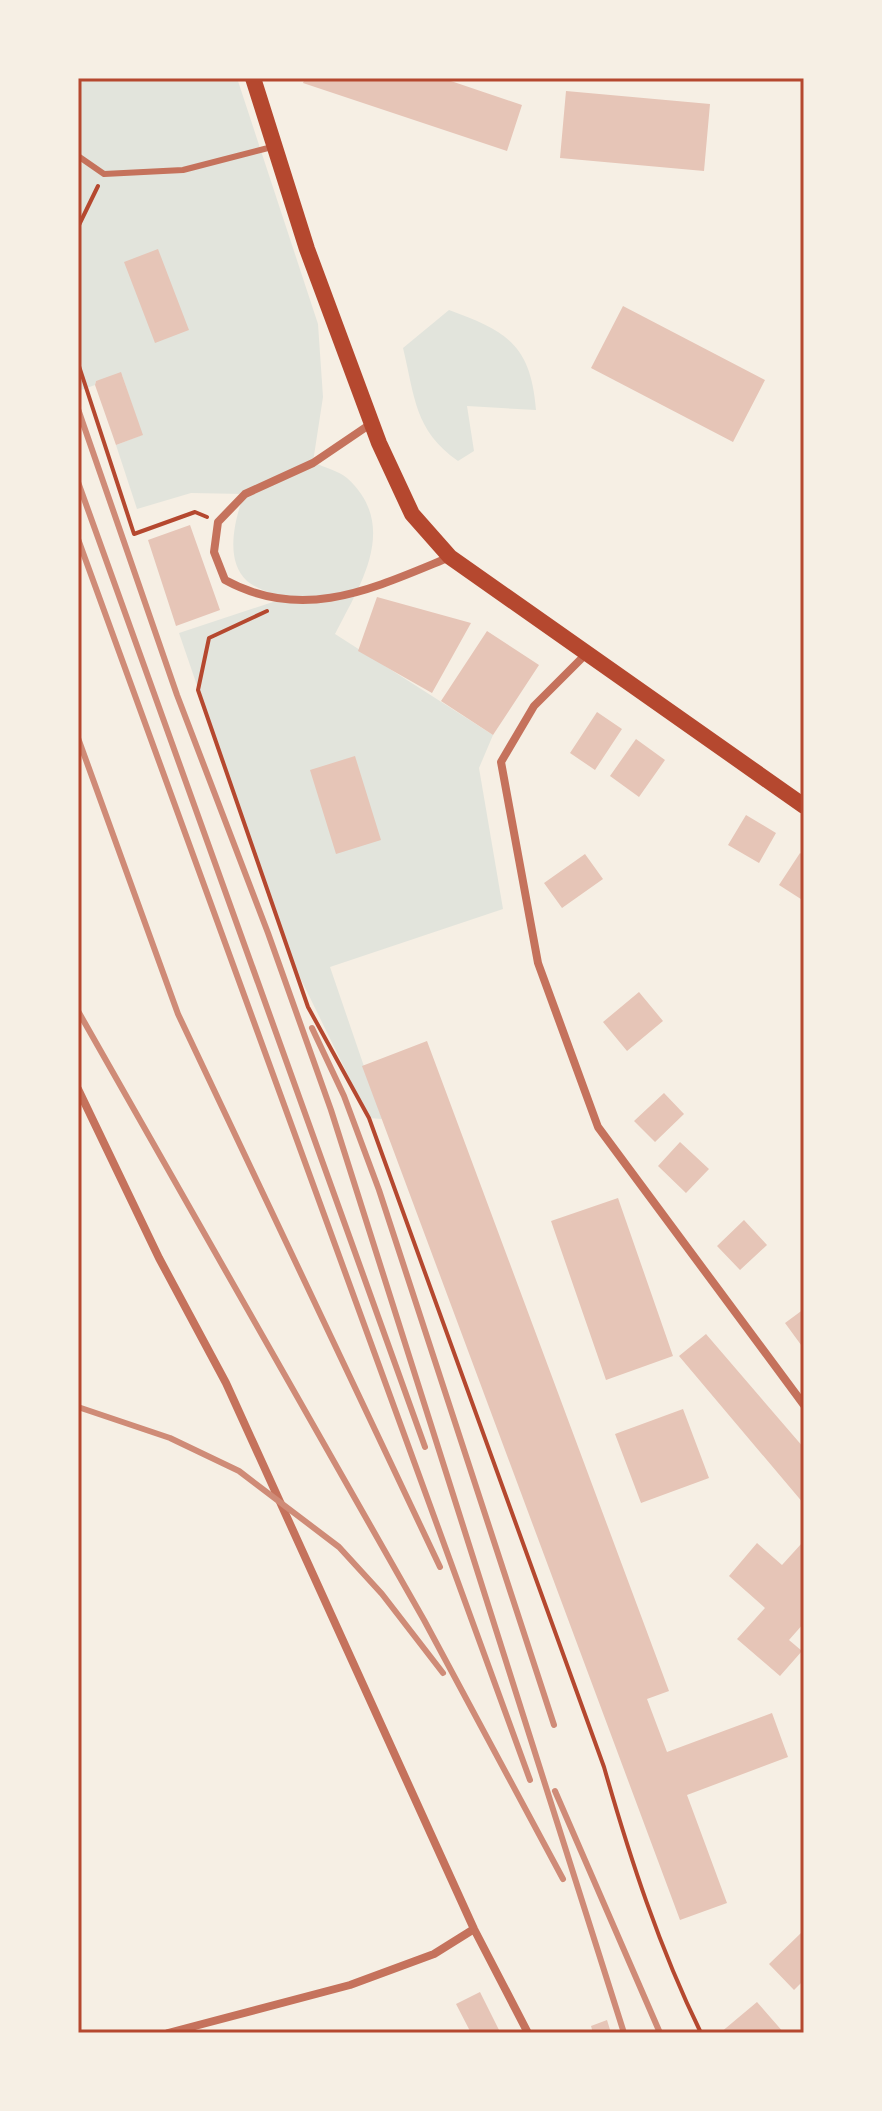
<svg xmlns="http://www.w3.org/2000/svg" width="882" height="2111" font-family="Raleway,sans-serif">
<rect width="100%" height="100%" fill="#f6efe4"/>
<path fill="#e2e4dc" d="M 78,78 L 237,78 L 318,324 L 323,397 L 313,462 C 323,467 339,471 347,478 C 400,526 360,585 335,634 L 493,735 L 479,768 L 503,909 L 330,967 L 382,1119 L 369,1118 L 291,959 L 179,633 L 282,599 C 273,593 256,589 247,581 C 224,560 235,519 244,494 L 191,493 L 137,509 L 116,445 L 142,435 L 122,375 L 96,381 L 95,385 L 81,390 L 78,382 Z
M 449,310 C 506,331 531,344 536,410 L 467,406 L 474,451 L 458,461 C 414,430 415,397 403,348 Z"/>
<path fill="#e6c5b7" d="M 305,78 L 442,78 L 522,105 L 507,151 L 303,83 Z
M 566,91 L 710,104 L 704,171 L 560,158 Z
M 158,249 L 189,330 L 155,343 L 124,262 Z
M 623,306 L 765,380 L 733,442 L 591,368 Z
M 121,372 L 143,435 L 116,445 L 95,385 L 96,381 Z
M 190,525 L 220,610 L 176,626 L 148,540 Z
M 377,597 L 471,623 L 432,693 L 358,651 Z
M 487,631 L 539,665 L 493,735 L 441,701 Z
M 597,712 L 622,729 L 595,770 L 570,753 Z
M 636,739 L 665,760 L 639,797 L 610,776 Z
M 355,756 L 381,840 L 336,854 L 310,770 Z
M 746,815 L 776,833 L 759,863 L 728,845 Z
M 800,853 L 804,856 L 804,901 L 779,885 Z
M 585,854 L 603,879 L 562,908 L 544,883 Z
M 639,992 L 663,1021 L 627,1051 L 603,1022 Z
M 427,1041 L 669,1691 L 647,1699 L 667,1752 L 772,1713 L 788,1757 L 687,1795 L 727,1903 L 680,1920 L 362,1066 Z
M 664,1093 L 684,1114 L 655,1142 L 634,1121 Z
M 680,1142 L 709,1169 L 686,1193 L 658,1166 Z
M 618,1198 L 673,1356 L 606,1380 L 551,1221 Z
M 744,1220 L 767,1245 L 740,1270 L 717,1246 Z
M 804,1309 L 804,1349 L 785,1323 Z
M 706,1334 L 804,1448 L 804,1504 L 679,1356 Z
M 683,1409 L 709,1478 L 641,1503 L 615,1434 Z
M 757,1543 L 782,1565 L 802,1543 L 804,1545 L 804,1623 L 789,1640 L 802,1651 L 780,1676 L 737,1639 L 765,1608 L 729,1576 Z
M 801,1933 L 804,1936 L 804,1980 L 794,1990 L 769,1964 Z
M 480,1992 L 499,2030 L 492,2033 L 471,2033 L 456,2004 Z
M 757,2002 L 784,2033 L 720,2033 Z
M 607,2020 L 611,2033 L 593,2033 L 591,2026 Z"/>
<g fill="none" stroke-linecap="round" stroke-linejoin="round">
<path stroke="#b5482f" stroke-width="4" d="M 78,227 L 98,186
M 78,363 L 134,534 L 195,512 L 207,517
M 267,611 L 209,638 L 198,690 L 308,1007 L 369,1118 L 604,1767 C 630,1858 659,1947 701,2033"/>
<path stroke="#c5725c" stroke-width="6" d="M 78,156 L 104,174 L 183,170 L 272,147"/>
<path stroke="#c5725c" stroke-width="8" d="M 372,423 L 313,463 L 245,494 L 218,522 L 214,552 L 225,580 C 304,623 374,588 450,557
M 586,654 L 534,706 L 501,762 L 538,963 L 598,1127 L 804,1405
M 78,1089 L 159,1258 L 226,1383 L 474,1929 L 528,2033
M 168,2033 L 350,1985 L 434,1954 L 474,1929"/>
<path stroke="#b5482f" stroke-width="16" d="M 253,78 L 307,249 L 379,443 L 412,514 L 450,557 L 804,806"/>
<path stroke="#cf8b77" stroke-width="6" d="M 78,409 L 177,695 L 268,933 L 331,1110 L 624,2033
M 78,482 L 425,1447
M 78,539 L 530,1780
M 78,738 L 178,1014 L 440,1567
M 78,1011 L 424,1620 L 563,1879
M 312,1028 L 344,1096 L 379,1190 L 554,1725
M 78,1407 L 170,1438 L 239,1471 L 339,1547 L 382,1594 L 443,1673
M 555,1791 L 660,2033"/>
</g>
<rect width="882" height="2111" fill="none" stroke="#f6efe4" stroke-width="160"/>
<rect x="80" y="80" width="722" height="1951" fill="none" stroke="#b5482f" stroke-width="3"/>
</svg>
